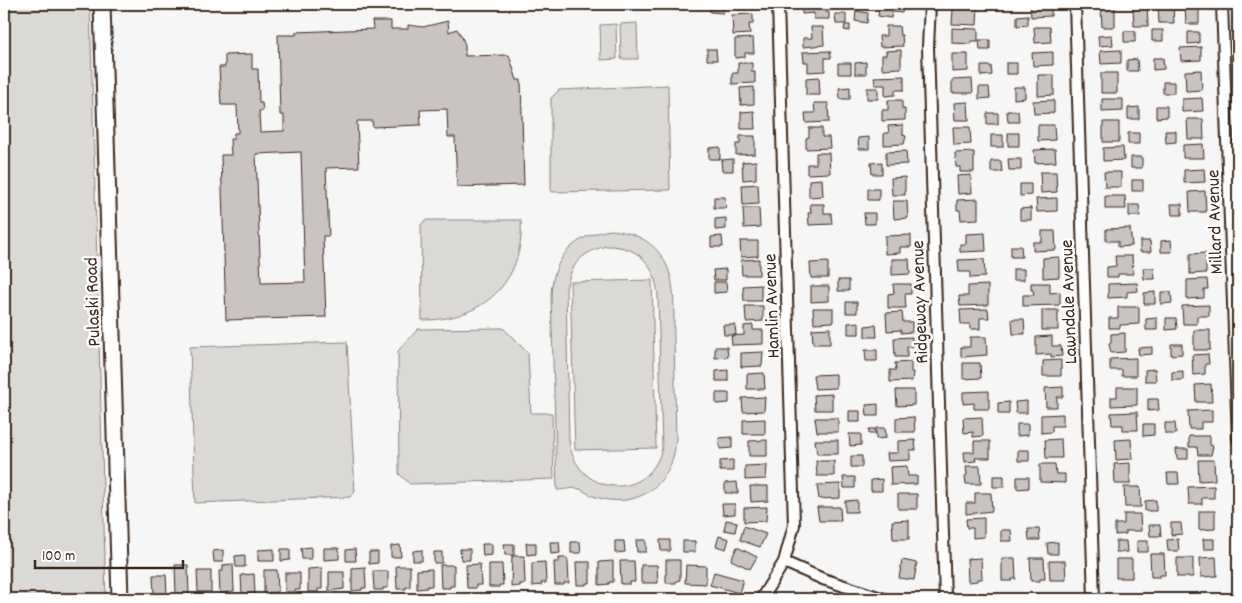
<svg xmlns="http://www.w3.org/2000/svg" width="1242" height="603" font-family="Dekko,sans-serif">
<rect width="100%" height="100%" fill="#f7f6f6"/>
<filter id="ink" filterUnits="userSpaceOnUse"><feTurbulence type="fractalNoise" baseFrequency=".02" numOctaves="2"/><feDisplacementMap in="SourceGraphic" scale="10" xChannelSelector="R" yChannelSelector="G"/><feConvolveMatrix kernelMatrix="1 2 1 2 8 2 1 2 1" color-interpolation-filters="sRGB"/></filter>
<g filter="url(#ink)">
<path fill="#dbd9d6" stroke="#8b827a" fill-rule="evenodd" d="M 4,4 L 90,4 L 106,599 L 4,599 Z
M 637,23 L 638,59 L 621,59 L 620,24 Z
M 616,24 L 617,59 L 601,60 L 600,25 Z
M 668,85 L 670,190 L 551,192 L 551,98 L 559,90 Z
M 425,220 L 521,220 C 525,282 482,321 422,320 L 421,225 Z
M 611,230 C 634,232 654,241 665,262 C 677,284 673,313 674,338 C 675,371 675,404 676,438 C 675,475 649,505 609,500 C 601,499 594,497 587,493 C 585,492 583,490 580,489 C 574,487 564,490 557,490 L 551,295 C 553,257 574,235 611,230 ZM 607,246 C 640,246 655,265 658,296 L 662,448 C 649,504 574,496 569,439 L 566,290 C 571,264 581,252 607,246 Z
M 652,280 L 656,448 L 575,450 L 570,282 Z
M 503,328 L 528,353 L 531,413 L 552,413 L 554,479 L 410,484 L 399,474 L 398,351 L 418,329 Z
M 347,342 L 355,492 L 350,497 L 195,503 L 190,347 Z"/>
<path fill="#c9c3c1" stroke="#3b2a1e" fill-rule="evenodd" d="M 710,4 L 724,4 L 723,13 L 710,12 Z
M 738,4 L 751,4 L 751,8 L 738,8 Z
M 802,4 L 826,4 L 826,12 L 829,12 L 829,19 L 814,19 L 814,13 L 802,14 Z
M 880,4 L 904,4 L 902,13 L 892,12 L 891,18 L 878,16 Z
M 957,4 L 978,4 L 977,25 L 952,24 L 953,9 L 956,9 Z
M 1030,4 L 1051,4 L 1051,16 L 1031,17 Z
M 1185,4 L 1199,4 L 1199,24 L 1186,24 Z
M 1147,5 L 1148,26 L 1134,26 L 1133,6 Z
M 1173,5 L 1174,23 L 1159,23 L 1158,6 Z
M 1115,6 L 1115,27 L 1102,27 L 1101,7 Z
M 856,11 L 868,13 L 867,23 L 855,21 Z
M 753,14 L 753,24 L 749,24 L 750,34 L 733,35 L 732,15 Z
M 835,14 L 846,14 L 846,24 L 836,24 Z
M 1028,15 L 1028,25 L 1017,26 L 1017,16 Z
M 372,21 L 391,21 L 391,29 L 408,29 L 408,25 L 423,27 L 448,21 L 449,32 L 457,29 L 462,37 L 465,45 L 465,56 L 509,55 L 517,80 L 521,80 L 524,185 L 457,187 L 455,137 L 448,137 L 447,109 L 420,110 L 421,125 L 373,127 L 372,121 L 357,121 L 359,167 L 326,168 L 329,236 L 323,236 L 326,317 L 226,320 L 221,155 L 231,155 L 230,139 L 234,139 L 234,133 L 238,133 L 237,105 L 221,105 L 219,67 L 225,67 L 225,55 L 252,54 L 252,69 L 258,69 L 259,103 L 262,103 L 263,111 L 259,111 L 260,132 L 284,131 L 284,115 L 280,115 L 278,35 L 296,35 L 296,32 L 373,29 ZM 301,152 L 305,282 L 261,283 L 256,154 Z
M 845,25 L 850,25 L 850,31 L 844,30 Z
M 886,26 L 899,26 L 900,35 L 902,35 L 903,46 L 880,47 L 879,36 L 886,36 Z
M 811,27 L 823,27 L 824,45 L 803,47 L 803,38 L 812,38 Z
M 1034,27 L 1050,27 L 1051,42 L 1035,43 Z
M 952,28 L 978,29 L 978,41 L 971,41 L 971,44 L 952,43 Z
M 1152,30 L 1163,30 L 1163,41 L 1152,41 Z
M 1124,31 L 1135,31 L 1135,42 L 1124,42 Z
M 1188,32 L 1199,32 L 1199,43 L 1188,44 Z
M 1112,35 L 1113,45 L 1099,46 L 1098,36 Z
M 753,38 L 754,53 L 745,53 L 745,57 L 735,58 L 735,39 Z
M 979,40 L 990,40 L 990,50 L 980,50 Z
M 1201,47 L 1201,60 L 1181,61 L 1180,48 Z
M 707,49 L 716,49 L 717,60 L 707,60 Z
M 901,50 L 901,68 L 882,69 L 882,55 L 886,55 L 886,51 Z
M 1121,50 L 1121,63 L 1101,64 L 1100,51 Z
M 830,51 L 831,58 L 825,58 L 825,71 L 808,72 L 808,62 L 804,62 L 803,52 Z
M 1053,52 L 1053,65 L 1033,66 L 1032,53 Z
M 952,54 L 968,54 L 968,71 L 952,72 Z
M 1153,58 L 1163,58 L 1164,69 L 1153,70 Z
M 1137,59 L 1138,71 L 1127,71 L 1127,60 Z
M 866,62 L 866,74 L 855,74 L 855,63 Z
M 738,63 L 752,63 L 752,72 L 755,72 L 755,83 L 732,84 L 732,73 L 738,73 Z
M 838,63 L 851,63 L 851,74 L 838,74 Z
M 1006,63 L 1017,63 L 1017,74 L 1006,74 Z
M 981,66 L 991,66 L 992,75 L 981,76 Z
M 1201,70 L 1202,90 L 1186,91 L 1185,71 Z
M 1101,73 L 1117,73 L 1117,93 L 1101,93 Z
M 1038,75 L 1054,75 L 1054,95 L 1038,96 Z
M 904,76 L 904,90 L 895,90 L 895,95 L 885,96 L 885,85 L 875,85 L 874,77 Z
M 819,77 L 820,95 L 806,95 L 806,78 Z
M 972,79 L 973,93 L 952,93 L 952,80 Z
M 1163,82 L 1174,82 L 1174,93 L 1163,93 Z
M 754,87 L 754,104 L 741,105 L 740,88 Z
M 850,87 L 850,99 L 840,99 L 839,88 Z
M 979,87 L 989,87 L 990,98 L 979,99 Z
M 1014,87 L 1025,87 L 1025,98 L 1014,99 Z
M 867,88 L 878,88 L 878,99 L 867,99 Z
M 1202,98 L 1203,111 L 1182,112 L 1182,99 Z
M 1102,99 L 1123,99 L 1123,111 L 1102,112 Z
M 888,100 L 902,100 L 902,109 L 905,109 L 905,120 L 882,121 L 882,110 L 888,110 Z
M 1054,100 L 1054,113 L 1034,114 L 1033,101 Z
M 968,102 L 969,120 L 955,120 L 954,103 Z
M 814,103 L 828,103 L 829,122 L 806,123 L 805,113 L 815,113 Z
M 1156,106 L 1167,106 L 1167,117 L 1156,118 Z
M 1139,107 L 1139,119 L 1128,119 L 1128,108 Z
M 754,111 L 755,129 L 741,129 L 741,112 Z
M 1007,111 L 1018,111 L 1019,122 L 1008,122 Z
M 987,113 L 998,113 L 998,124 L 987,124 Z
M 1187,119 L 1203,119 L 1204,139 L 1188,139 Z
M 1103,122 L 1119,122 L 1119,142 L 1103,142 Z
M 903,125 L 903,135 L 906,136 L 904,144 L 884,145 L 884,133 L 889,133 L 888,126 Z
M 1038,125 L 1054,125 L 1055,140 L 1038,141 Z
M 953,127 L 970,127 L 971,144 L 954,145 Z
M 809,128 L 822,128 L 822,137 L 829,137 L 830,148 L 806,149 L 806,138 L 809,137 Z
M 1165,131 L 1176,131 L 1176,142 L 1166,143 Z
M 1008,133 L 1019,133 L 1019,146 L 1008,146 Z
M 1128,133 L 1139,133 L 1139,144 L 1128,144 Z
M 991,135 L 1003,135 L 1003,147 L 991,147 Z
M 740,136 L 755,136 L 755,154 L 736,155 L 736,144 L 740,144 Z
M 869,137 L 869,149 L 859,149 L 858,138 Z
M 1203,144 L 1204,158 L 1183,158 L 1183,145 Z
M 720,147 L 720,159 L 709,159 L 709,148 Z
M 1123,147 L 1124,160 L 1103,161 L 1103,148 Z
M 1055,149 L 1056,162 L 1035,163 L 1034,150 Z
M 906,151 L 907,164 L 886,165 L 886,152 Z
M 974,152 L 974,172 L 960,172 L 960,167 L 956,167 L 955,153 Z
M 816,153 L 829,153 L 830,173 L 807,174 L 807,164 L 816,164 Z
M 1131,157 L 1142,157 L 1142,168 L 1131,168 Z
M 733,159 L 733,171 L 722,171 L 721,160 Z
M 1008,159 L 1021,159 L 1021,170 L 1009,170 Z
M 756,161 L 756,179 L 743,180 L 742,162 Z
M 991,161 L 1001,161 L 1002,172 L 991,172 Z
M 882,162 L 882,174 L 872,174 L 871,163 Z
M 1204,169 L 1205,182 L 1184,183 L 1184,170 Z
M 1040,172 L 1056,172 L 1057,192 L 1041,193 Z
M 1104,172 L 1121,172 L 1121,187 L 1105,187 Z
M 971,175 L 972,193 L 958,194 L 957,176 Z
M 905,177 L 905,195 L 892,195 L 891,178 Z
M 822,179 L 823,196 L 809,197 L 809,180 Z
M 1132,180 L 1143,180 L 1143,191 L 1132,191 Z
M 758,184 L 759,204 L 743,205 L 742,185 Z
M 1020,184 L 1031,184 L 1031,195 L 1020,196 Z
M 868,189 L 879,189 L 879,200 L 868,200 Z
M 1205,191 L 1206,212 L 1190,212 L 1189,192 Z
M 1105,196 L 1125,196 L 1126,209 L 1105,209 Z
M 714,197 L 725,197 L 726,208 L 714,208 Z
M 1057,198 L 1057,211 L 1037,212 L 1036,199 Z
M 978,199 L 978,219 L 961,220 L 960,210 L 957,210 L 957,200 Z
M 893,201 L 907,201 L 908,218 L 894,219 Z
M 810,204 L 824,204 L 824,213 L 831,213 L 832,224 L 809,225 L 808,213 L 811,213 Z
M 1171,204 L 1182,204 L 1182,215 L 1172,215 Z
M 1129,205 L 1139,205 L 1140,216 L 1129,216 Z
M 743,208 L 759,208 L 760,227 L 744,228 Z
M 1031,208 L 1031,220 L 1020,220 L 1020,209 Z
M 864,213 L 875,213 L 875,224 L 865,224 Z
M 726,218 L 726,229 L 715,230 L 715,219 Z
M 1130,228 L 1132,246 L 1118,247 L 1118,241 L 1106,241 L 1106,229 Z
M 1042,231 L 1055,231 L 1056,250 L 1033,251 L 1033,242 L 1042,242 Z
M 985,233 L 986,251 L 960,252 L 960,244 L 966,244 L 966,234 Z
M 911,235 L 911,247 L 900,247 L 900,253 L 885,254 L 885,236 Z
M 722,236 L 723,247 L 711,247 L 711,237 Z
M 1171,240 L 1172,252 L 1161,252 L 1161,241 Z
M 740,241 L 758,241 L 758,256 L 741,257 Z
M 1140,241 L 1150,241 L 1151,252 L 1140,252 Z
M 1011,246 L 1021,246 L 1022,257 L 1011,257 Z
M 1206,253 L 1206,273 L 1190,274 L 1190,254 Z
M 1115,256 L 1132,256 L 1133,274 L 1118,274 L 1118,277 L 1107,277 L 1107,267 L 1116,266 Z
M 1059,257 L 1059,277 L 1043,278 L 1043,258 Z
M 759,259 L 759,275 L 742,275 L 741,260 Z
M 892,259 L 909,259 L 910,274 L 892,275 Z
M 984,259 L 985,277 L 970,278 L 970,272 L 959,272 L 958,260 Z
M 828,262 L 828,278 L 811,278 L 810,263 Z
M 1143,268 L 1154,268 L 1155,279 L 1144,279 Z
M 726,269 L 726,280 L 714,280 L 713,270 Z
M 1013,269 L 1024,269 L 1024,280 L 1013,280 Z
M 1207,279 L 1208,289 L 1204,289 L 1204,298 L 1187,299 L 1187,280 Z
M 838,280 L 849,280 L 849,291 L 838,291 Z
M 714,282 L 726,282 L 727,292 L 714,293 Z
M 1031,283 L 1050,283 L 1050,293 L 1060,292 L 1060,305 L 1023,306 L 1023,295 L 1034,295 L 1033,290 L 1031,290 Z
M 1137,283 L 1138,291 L 1127,292 L 1127,297 L 1108,298 L 1108,284 Z
M 893,284 L 911,284 L 911,294 L 905,294 L 906,308 L 888,308 L 888,294 L 894,293 Z
M 761,285 L 761,301 L 744,301 L 743,286 Z
M 988,285 L 988,305 L 960,306 L 959,296 L 968,296 L 968,286 Z
M 811,286 L 829,286 L 829,301 L 811,302 Z
M 1155,292 L 1155,304 L 1144,304 L 1144,293 Z
M 1161,292 L 1171,292 L 1172,303 L 1161,304 Z
M 846,302 L 857,302 L 857,313 L 846,313 Z
M 1209,305 L 1209,316 L 1197,316 L 1197,324 L 1183,324 L 1182,306 Z
M 745,306 L 763,306 L 763,321 L 746,322 Z
M 1118,307 L 1139,307 L 1139,324 L 1120,325 L 1120,328 L 1109,328 L 1109,318 L 1118,318 Z
M 813,308 L 833,308 L 833,322 L 814,323 Z
M 988,309 L 989,318 L 980,318 L 980,329 L 970,329 L 970,324 L 961,324 L 960,310 Z
M 1042,310 L 1058,310 L 1058,330 L 1042,330 Z
M 902,312 L 903,322 L 912,322 L 912,332 L 901,333 L 901,330 L 887,331 L 886,313 Z
M 1157,318 L 1157,330 L 1146,330 L 1146,319 Z
M 1166,318 L 1176,318 L 1177,329 L 1166,330 Z
M 1012,319 L 1024,319 L 1025,334 L 1013,334 Z
M 859,322 L 859,334 L 848,334 L 848,323 Z
M 723,325 L 735,325 L 736,335 L 724,335 Z
M 753,325 L 753,330 L 763,330 L 763,344 L 732,345 L 731,336 L 744,335 L 744,326 Z
M 876,325 L 877,337 L 865,337 L 865,326 Z
M 830,328 L 830,344 L 813,344 L 812,329 Z
M 1194,330 L 1210,330 L 1210,350 L 1194,350 Z
M 1125,333 L 1125,352 L 1111,353 L 1109,344 L 1111,343 L 1111,334 Z
M 1052,336 L 1052,346 L 1061,346 L 1062,356 L 1051,357 L 1051,354 L 1036,355 L 1036,337 Z
M 912,337 L 912,347 L 907,347 L 907,357 L 895,357 L 894,338 Z
M 970,337 L 986,337 L 987,355 L 961,357 L 961,347 L 970,347 Z
M 1171,344 L 1182,344 L 1182,354 L 1171,355 Z
M 715,347 L 727,347 L 728,357 L 715,358 Z
M 1152,347 L 1152,354 L 1139,355 L 1138,348 Z
M 865,350 L 877,350 L 877,361 L 866,361 Z
M 763,352 L 762,366 L 741,367 L 741,353 Z
M 1208,354 L 1209,364 L 1205,364 L 1205,374 L 1193,375 L 1192,355 Z
M 1136,358 L 1136,376 L 1122,376 L 1122,370 L 1110,370 L 1110,359 Z
M 1061,360 L 1061,376 L 1043,376 L 1043,361 Z
M 911,362 L 911,372 L 913,372 L 912,381 L 890,382 L 890,370 L 896,370 L 895,363 Z
M 963,363 L 980,363 L 981,378 L 963,379 Z
M 1155,369 L 1156,381 L 1145,381 L 1145,370 Z
M 728,370 L 728,381 L 716,381 L 716,371 Z
M 1183,371 L 1183,380 L 1172,380 L 1172,372 Z
M 764,373 L 765,389 L 747,389 L 747,374 Z
M 836,374 L 836,388 L 815,389 L 813,375 Z
M 1211,384 L 1212,402 L 1196,402 L 1195,385 Z
M 1063,387 L 1063,397 L 1057,397 L 1057,407 L 1046,407 L 1045,388 Z
M 1117,387 L 1137,387 L 1137,405 L 1111,406 L 1111,397 L 1117,397 Z
M 896,390 L 914,390 L 914,405 L 897,406 Z
M 989,391 L 989,409 L 974,409 L 974,403 L 963,404 L 963,392 Z
M 716,393 L 729,393 L 729,403 L 716,404 Z
M 832,394 L 832,410 L 815,410 L 814,395 Z
M 765,397 L 764,411 L 743,412 L 742,398 Z
M 1148,399 L 1158,399 L 1159,410 L 1148,411 Z
M 1027,401 L 1027,413 L 1016,413 L 1015,402 Z
M 1009,402 L 1009,414 L 998,414 L 998,403 Z
M 878,404 L 878,416 L 867,416 L 866,405 Z
M 1212,410 L 1212,422 L 1201,422 L 1201,429 L 1189,429 L 1188,411 Z
M 849,411 L 860,411 L 860,422 L 849,422 Z
M 1137,412 L 1138,430 L 1123,430 L 1123,425 L 1112,425 L 1111,413 Z
M 1063,414 L 1063,426 L 1052,426 L 1052,432 L 1041,433 L 1041,415 Z
M 914,417 L 915,432 L 896,432 L 896,418 Z
M 982,417 L 983,436 L 973,437 L 973,432 L 964,433 L 963,418 Z
M 815,418 L 838,418 L 838,432 L 817,432 Z
M 765,419 L 765,434 L 743,434 L 743,420 Z
M 1165,423 L 1175,423 L 1176,434 L 1165,434 Z
M 1017,424 L 1028,424 L 1028,435 L 1017,436 Z
M 1143,424 L 1154,424 L 1154,435 L 1143,436 Z
M 876,428 L 885,428 L 886,438 L 876,439 Z
M 869,429 L 875,429 L 875,434 L 869,434 Z
M 849,434 L 861,434 L 861,445 L 850,446 Z
M 1189,436 L 1210,436 L 1210,445 L 1213,446 L 1211,455 L 1198,455 L 1197,447 L 1189,447 Z
M 732,437 L 732,448 L 720,449 L 719,438 Z
M 1061,439 L 1062,458 L 1046,458 L 1045,440 Z
M 1131,439 L 1132,459 L 1116,460 L 1115,440 Z
M 767,440 L 767,456 L 749,456 L 749,441 Z
M 815,440 L 838,440 L 838,454 L 817,454 Z
M 915,440 L 916,450 L 910,450 L 910,460 L 888,461 L 887,453 L 898,453 L 898,441 Z
M 974,441 L 990,441 L 990,458 L 975,458 L 976,461 L 965,462 L 964,452 L 974,452 Z
M 1176,449 L 1188,449 L 1188,459 L 1177,459 Z
M 1018,450 L 1029,450 L 1029,461 L 1018,461 Z
M 851,456 L 862,456 L 862,467 L 851,467 Z
M 733,460 L 733,471 L 720,471 L 720,461 Z
M 1198,460 L 1214,460 L 1215,480 L 1199,481 Z
M 816,461 L 834,461 L 834,476 L 817,476 Z
M 1130,463 L 1130,484 L 1115,484 L 1114,464 Z
M 1040,464 L 1055,464 L 1056,474 L 1065,474 L 1065,483 L 1040,482 Z
M 767,465 L 766,479 L 745,480 L 745,466 Z
M 907,466 L 908,476 L 917,476 L 917,484 L 891,485 L 890,467 Z
M 966,466 L 980,466 L 981,484 L 966,484 L 965,476 L 967,475 Z
M 1167,473 L 1178,473 L 1179,484 L 1168,484 Z
M 993,476 L 1004,476 L 1004,487 L 993,487 Z
M 843,477 L 855,477 L 855,488 L 844,488 Z
M 1017,477 L 1029,477 L 1029,488 L 1017,489 Z
M 882,479 L 882,491 L 871,491 L 871,480 Z
M 737,482 L 738,493 L 725,493 L 725,483 Z
M 840,484 L 840,498 L 819,499 L 817,485 Z
M 750,486 L 768,486 L 768,501 L 751,502 Z
M 1214,486 L 1214,498 L 1202,498 L 1202,504 L 1189,504 L 1188,487 Z
M 1124,487 L 1140,487 L 1141,507 L 1125,507 Z
M 975,493 L 991,493 L 992,511 L 966,514 L 966,503 L 975,503 Z
M 898,494 L 917,494 L 917,509 L 898,509 Z
M 857,500 L 857,512 L 845,512 L 845,501 Z
M 1156,500 L 1156,511 L 1145,511 L 1145,501 Z
M 722,504 L 735,504 L 735,514 L 723,515 Z
M 767,507 L 766,521 L 744,522 L 744,508 Z
M 817,507 L 840,507 L 841,521 L 819,521 Z
M 1199,511 L 1215,511 L 1215,529 L 1199,530 Z
M 1124,514 L 1140,514 L 1141,531 L 1126,531 L 1126,534 L 1115,535 L 1115,524 L 1124,524 Z
M 984,518 L 984,537 L 973,538 L 973,528 L 967,528 L 966,519 Z
M 726,520 L 737,522 L 735,532 L 724,530 Z
M 909,520 L 909,539 L 893,539 L 892,521 Z
M 1171,523 L 1181,523 L 1182,534 L 1171,535 Z
M 1149,525 L 1160,525 L 1161,536 L 1150,536 Z
M 744,526 L 766,534 L 760,547 L 740,540 Z
M 1028,529 L 1039,529 L 1040,540 L 1029,540 Z
M 1001,530 L 1011,530 L 1012,541 L 1001,541 Z
M 719,536 L 729,539 L 726,549 L 716,546 Z
M 1178,539 L 1179,551 L 1168,551 L 1167,540 Z
M 1203,539 L 1214,539 L 1214,549 L 1204,549 Z
M 636,540 L 646,540 L 646,552 L 637,552 Z
M 660,540 L 670,540 L 670,551 L 661,551 Z
M 615,541 L 624,541 L 625,552 L 615,553 Z
M 683,541 L 695,541 L 695,552 L 683,552 Z
M 1116,541 L 1126,541 L 1127,552 L 1116,552 Z
M 1137,541 L 1148,541 L 1148,552 L 1137,552 Z
M 550,542 L 559,542 L 560,553 L 551,554 Z
M 571,542 L 580,542 L 581,553 L 571,553 Z
M 1058,542 L 1058,554 L 1048,554 L 1047,543 Z
M 526,543 L 536,543 L 536,554 L 527,555 Z
M 482,544 L 492,544 L 492,555 L 483,556 Z
M 504,544 L 514,544 L 514,555 L 505,555 Z
M 400,545 L 401,557 L 391,557 L 391,546 Z
M 311,547 L 311,559 L 302,559 L 301,548 Z
M 737,547 L 757,557 L 750,569 L 731,560 Z
M 324,548 L 339,548 L 339,559 L 324,560 Z
M 274,549 L 274,561 L 258,561 L 258,550 Z
M 281,549 L 290,549 L 290,560 L 281,561 Z
M 355,549 L 356,561 L 346,561 L 346,550 Z
M 460,549 L 470,549 L 470,560 L 461,560 Z
M 223,550 L 223,562 L 214,562 L 213,551 Z
M 422,550 L 422,561 L 413,561 L 413,551 Z
M 369,552 L 378,552 L 378,563 L 369,564 Z
M 434,552 L 442,552 L 442,563 L 434,563 Z
M 1150,554 L 1164,554 L 1165,575 L 1160,575 L 1160,577 L 1151,577 Z
M 245,555 L 245,567 L 236,567 L 235,556 Z
M 512,556 L 524,556 L 525,584 L 520,584 L 520,586 L 511,587 Z
M 1216,557 L 1217,576 L 1201,577 L 1200,558 Z
M 559,558 L 567,558 L 568,562 L 569,583 L 564,583 L 564,585 L 555,585 L 554,562 L 559,562 Z
M 981,558 L 982,579 L 977,579 L 977,581 L 968,582 L 967,559 Z
M 1002,558 L 1015,558 L 1016,579 L 1012,579 L 1012,581 L 1002,581 Z
M 1030,558 L 1044,558 L 1045,579 L 1040,579 L 1040,581 L 1031,581 Z
M 1177,558 L 1193,558 L 1193,577 L 1177,577 Z
M 1116,559 L 1132,559 L 1132,578 L 1116,578 Z
M 666,560 L 680,560 L 680,580 L 676,581 L 676,583 L 666,583 Z
M 902,560 L 917,563 L 914,580 L 899,578 Z
M 613,561 L 613,582 L 609,582 L 609,584 L 599,585 L 599,562 Z
M 620,561 L 634,561 L 635,582 L 630,582 L 630,584 L 621,584 Z
M 1049,561 L 1065,561 L 1066,580 L 1050,580 Z
M 545,562 L 546,583 L 541,583 L 542,585 L 532,586 L 532,563 Z
M 576,562 L 590,562 L 590,583 L 586,583 L 586,585 L 577,585 Z
M 233,564 L 234,591 L 220,594 L 219,571 L 223,571 L 223,565 Z
M 480,564 L 481,585 L 476,585 L 476,588 L 467,588 L 466,565 Z
M 489,564 L 502,564 L 503,585 L 499,585 L 499,587 L 489,587 Z
M 175,565 L 188,565 L 189,595 L 176,595 Z
M 440,565 L 454,565 L 454,586 L 450,586 L 450,588 L 441,588 Z
M 641,565 L 657,565 L 658,583 L 641,583 Z
M 686,565 L 706,566 L 706,584 L 685,583 Z
M 396,566 L 410,566 L 410,587 L 406,587 L 406,589 L 397,589 Z
M 365,567 L 366,588 L 362,588 L 362,590 L 352,591 L 352,568 Z
M 322,568 L 322,589 L 318,589 L 318,592 L 308,592 L 308,569 Z
M 432,569 L 432,586 L 427,586 L 427,588 L 417,589 L 417,570 Z
M 264,570 L 277,570 L 278,592 L 264,593 Z
M 197,571 L 211,571 L 211,592 L 198,592 Z
M 373,571 L 388,571 L 388,588 L 383,588 L 383,590 L 374,590 Z
M 329,572 L 344,572 L 344,589 L 329,591 Z
M 714,572 L 743,580 L 739,593 L 710,585 Z
M 285,573 L 300,573 L 300,590 L 295,590 L 295,592 L 285,592 Z
M 254,574 L 255,595 L 242,595 L 241,575 Z
M 153,575 L 166,575 L 167,595 L 154,596 Z"/>
<g fill="none" stroke-linecap="round" stroke-linejoin="round">
<defs>
<path id="minor" d="M 930,4 L 928,47 L 945,599
M 1075,4 L 1094,599
M 1222,4 L 1238,439
M 784,562 L 823,579 L 884,599
M 761,599 L 784,562 L 794,525 L 778,4"/>
<path id="secondary" d="M 102,4 L 120,599"/>
</defs>
<use href="#minor" stroke="#3b2a1e" stroke-width="14"/>
<use href="#secondary" stroke="#3b2a1e" stroke-width="19"/>
<use href="#minor" stroke="#fff" stroke-width="10"/>
<use href="#secondary" stroke="#fff" stroke-width="15"/>
</g>
</g>
<g text-anchor="middle" stroke-width="5" stroke-linejoin="round" paint-order="stroke">
<g font-size="19" fill="#3b2a1e" stroke="#fff">
<text transform="translate(1213 222) rotate(-92)" y="7">Millard Avenue</text>
<text transform="translate(91 302) rotate(-92)" y="7">Pulaski Road</text>
<text transform="translate(918 302) rotate(-92)" y="7">Ridgeway Avenue</text>
<text transform="translate(1067 302) rotate(-92)" y="7">Lawndale Avenue</text>
<text transform="translate(770 306) rotate(-92)" y="7">Hamlin Avenue</text>
</g>
</g>
<rect width="1242" height="603" fill="none" stroke="#fff" stroke-width="20"/>
<rect x="10" y="10" width="1222" height="583" fill="none" stroke="#3b2a1e" stroke-width="2" filter="url(#ink)"/>
<path d="M35 560v8h148v-8" fill="none" stroke="#3b2a1e" stroke-width="2.5"/>
<text x="42" y="560" font-size="15" fill="#3b2a1e" stroke="#ffffff" stroke-width="4" paint-order="stroke">100 m</text>
</svg>
